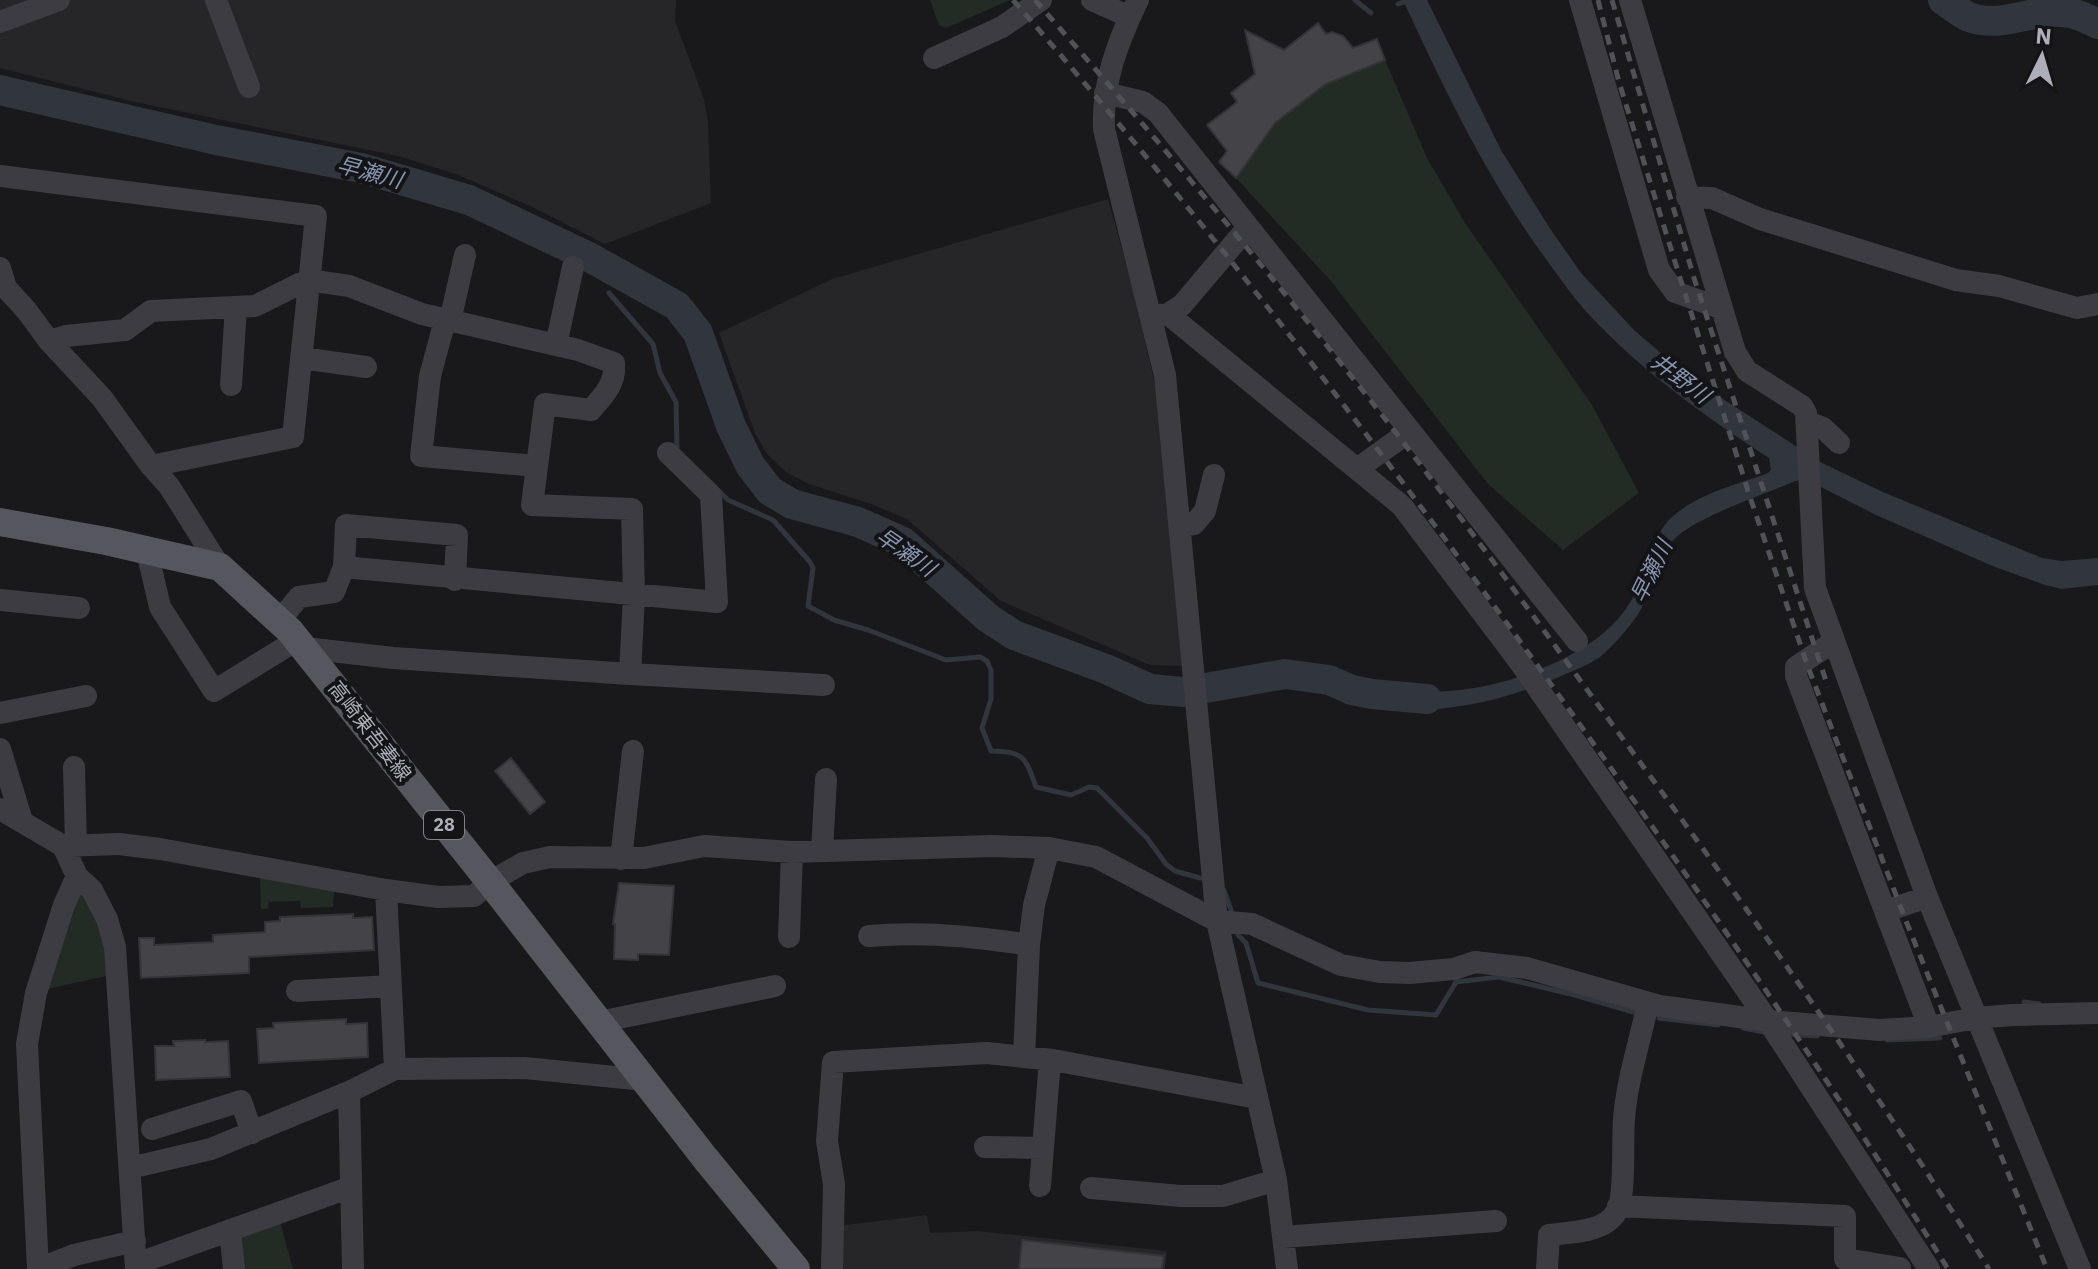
<svg xmlns="http://www.w3.org/2000/svg" width="2098" height="1269" font-family="'IBM Plex Sans','Noto Sans JP',sans-serif">
<rect width="100%" height="100%" fill="#19191b"/>
<path fill="#262528" d="M 0,0 L 676,0 L 675,21 L 704,99 L 708,122 L 711,203 L 605,244 L 530,206 L 456,174 L 398,156 L 135,102 L 0,68 Z
M 1108,199 L 1132,285 L 1156,388 L 1182,666 L 1150,665 L 1001,601 L 907,519 L 874,505 L 809,484 L 786,472 L 767,454 L 755,433 L 719,333 L 832,279 Z
M 927,1215 L 930,1233 L 977,1231 L 1167,1251 L 1165,1269 L 838,1269 L 838,1226 Z"/>
<path fill="#232b25" d="M 930,0 L 1010,0 L 946,28 L 939,25 Z
M 1385,60 L 1427,158 L 1465,223 L 1592,405 L 1639,493 L 1563,550 L 1488,484 L 1330,280 L 1236,178 L 1275,123 L 1326,84 Z
M 260,877 L 334,890 L 333,907 L 301,908 L 300,901 L 269,902 L 268,909 L 261,909 Z
M 84,893 L 98,918 L 111,975 L 47,989 L 76,894 Z
M 279,1218 L 293,1269 L 240,1269 L 238,1231 Z"/>
<path fill="#30353e" d="M 1403,0 L 1427,0 L 1501,150 L 1549,227 L 1581,273 L 1635,331 L 1689,377 L 1822,463 L 1883,492 L 2042,558 L 2062,561 L 2098,558 L 2098,585 L 2062,589 L 2045,585 L 1995,567 L 1876,515 L 1819,486 L 1802,480 L 1795,481 C 1764,495 1688,519 1670,544 C 1654,565 1652,594 1637,616 C 1627,630 1613,646 1600,657 C 1589,665 1574,670 1561,676 C 1504,701 1446,714 1383,709 L 1389,690 C 1417,692 1446,693 1474,688 C 1524,680 1599,651 1627,607 C 1632,599 1638,590 1642,581 C 1650,560 1653,537 1669,520 C 1693,495 1736,485 1768,473 L 1771,470 L 1769,458 C 1709,419 1651,378 1601,327 C 1582,309 1566,287 1551,266 C 1489,183 1446,93 1403,0 Z"/>
<g fill="none" stroke-linecap="round" stroke-linejoin="round">
<path stroke="#30353e" stroke-width="5" d="M 1355,0 L 1371,13
M 1398,4 L 1410,0
M 603,278 L 607,267
M 609,293 L 653,344 L 660,373 L 676,402 L 677,451
M 719,491 L 728,500 L 773,520 L 810,562 L 813,568 L 808,606 L 834,620 L 868,630 L 946,660 L 980,657 L 987,661 L 991,670 L 991,699 L 982,728 L 991,751 C 1024,752 1025,756 1036,787 L 1071,795 L 1089,787 L 1097,788 L 1147,838 L 1166,864 L 1175,871 L 1200,878
M 1224,890 L 1231,910
M 1238,935 L 1246,943 L 1258,983 L 1368,1010 L 1436,1015 L 1456,982 L 1499,977 L 1575,995 L 1640,1014
M 2024,1002 L 2039,1004
M 1659,1018 L 1718,1025
M 1743,1028 L 1769,1033
M 1783,1034 L 1817,1036
M 1887,1040 L 1940,1038"/>
<path stroke="#30353e" stroke-width="30" d="M 1943,0 C 1951,5 1960,13 1969,17 C 2001,29 2031,9 2063,12 C 2076,13 2086,18 2098,24
M 0,90 L 216,140 L 361,168 L 469,200 L 589,257 L 677,306 L 698,333 L 731,426 L 750,465 L 770,491 L 792,504 L 858,522 L 903,542 L 988,618 L 1014,635 L 1106,669 L 1150,689 L 1183,692 L 1285,674 L 1329,680 L 1352,690 L 1372,694 L 1427,699"/>
</g>
<path fill="#444348" stroke="#343337" stroke-width="2" d="M 1318,23 L 1326,34 L 1332,32 L 1343,36 L 1353,48 L 1377,39 L 1385,60 L 1326,84 L 1275,123 L 1236,178 L 1219,162 L 1227,151 L 1207,125 L 1237,102 L 1231,93 L 1255,74 L 1245,30 L 1284,50 Z
M 511,758 L 545,802 L 530,814 L 495,771 Z
M 619,883 L 674,886 L 669,955 L 638,954 L 638,960 L 614,959 L 615,924 L 613,924 Z
M 353,914 L 353,918 L 372,917 L 374,950 L 249,957 L 249,973 L 141,978 L 139,938 L 154,938 L 154,945 L 213,942 L 213,935 L 265,932 L 265,922 L 280,921 L 280,917 Z
M 346,1019 L 346,1024 L 367,1023 L 368,1057 L 259,1063 L 257,1029 L 274,1028 L 273,1023 Z
M 205,1040 L 205,1042 L 228,1041 L 230,1077 L 156,1080 L 155,1046 L 174,1046 L 173,1041 Z
M 1022,1240 L 1164,1256 L 1162,1269 L 1019,1269 Z"/>
<g fill="none" stroke-linecap="round" stroke-linejoin="round">
<path stroke="#3c3c42" stroke-width="22" d="M 216,0 L 249,87
M 1092,0 L 1130,17
M 1138,0 C 1118,41 1102,82 1104,129 L 1165,375 L 1217,921 L 1276,1180 L 1287,1269
M 1580,0 L 1659,270 L 1675,292 L 1720,308
M 1630,0 L 1735,352 L 1747,371 L 1802,406 L 1806,413 L 1815,588 L 1927,897 L 2080,1269
M 0,22 L 59,0
M 934,58 L 1002,27 L 1041,0
M 1105,93 L 1143,102 L 1158,113 L 1577,641
M 0,176 L 316,216 L 293,437 L 151,466
M 1687,197 L 1712,198 L 1760,219 L 1956,280 L 1999,286 L 2077,308 L 2098,304
M 0,268 L 6,288 L 27,311 L 49,341 L 102,398 L 151,466 L 169,486 L 220,567
M 1168,314 L 1182,305 L 1248,227
M 1152,316 L 1168,314 L 1402,506 L 1519,661 L 1768,1021 L 1929,1269
M 445,320 L 430,376 L 421,456 L 537,466
M 450,321 L 465,255
M 49,341 L 66,336 L 125,330 L 151,311 L 255,306 L 299,284 L 322,282 L 349,286 L 422,314 L 578,350 L 614,363 C 616,384 603,396 591,410 L 545,404 L 532,505 L 632,509 L 634,596 L 630,674 L 393,658 L 305,648
M 556,345 L 573,267
M 301,358 L 366,367
M 231,385 L 236,307
M 1808,422 L 1823,428 L 1839,443
M 1357,469 L 1410,431
M 1180,526 L 1194,524 L 1205,511 L 1214,475
M 147,551 L 160,607 L 214,691 L 297,640
M 344,567 L 717,602 L 711,495 L 668,453
M 0,600 L 79,608
M 279,621 L 299,597 L 334,592 L 344,567 L 346,525 L 457,535 L 455,580
M 1833,642 L 1796,667 L 1796,676 L 1929,1027
M 630,674 L 824,685
M 0,713 L 86,696
M 0,749 L 22,821
M 74,767 L 76,845
M 0,809 L 63,846 L 119,844 L 160,849 L 386,890 L 438,897 L 474,896 L 490,882 L 523,863 L 550,857 L 644,858 L 704,846 L 792,852 L 992,846 L 1049,848 L 1096,857 L 1217,921 L 1252,924 L 1341,965 L 1380,972 L 1409,973 L 1454,969 L 1475,962 L 1527,968 L 1660,1006 L 1768,1021 L 1880,1030 L 1929,1027 L 1975,1018 L 2013,1015 L 2098,1013
M 63,846 L 77,876 L 92,890 L 107,919 L 115,947 L 136,1269
M 822,851 L 826,779
M 621,859 L 633,751
M 386,890 L 395,1069
M 1886,911 L 1927,897
M 869,936 C 923,931 975,936 1029,945
M 789,937 L 792,852
M 297,991 L 391,986
M 599,1022 L 775,986
M 1024,1057 L 1029,945 L 1034,905 L 1049,848
M 349,1092 L 353,1269
M 152,1129 L 241,1101 L 252,1133
M 985,1147 L 1043,1148
M 130,1168 L 211,1149 L 349,1092 L 395,1069 L 525,1068 L 644,1080
M 1040,1186 L 1050,1060
M 1091,1188 L 1181,1196 L 1223,1196 L 1276,1180
M 1618,1206 L 1845,1216 L 1845,1259 L 1900,1268
M 230,1230 L 234,1269
M 1283,1237 L 1496,1221
M 136,1264 L 351,1187
M 38,1269 L 27,1044 L 36,993 L 64,905 L 77,876
M 38,1269 L 74,1255 L 135,1241
M 832,1269 L 834,1184 L 827,1141 L 833,1062 L 987,1053 L 1053,1060 L 1257,1098
M 1547,1269 L 1549,1235 C 1570,1232 1605,1233 1617,1211 C 1626,1195 1622,1140 1624,1119 C 1627,1080 1640,1041 1648,1003"/>
<path stroke="#56575e" stroke-width="28" d="M 0,522 L 106,541 L 220,567 L 290,631 L 490,882 L 705,1158 L 796,1269"/>
<path stroke="#515258" stroke-width="5" stroke-dasharray="10 8" stroke-linecap="butt" d="M 1013,0 C 1220,237 1411,487 1593,743 C 1716,915 1836,1090 1948,1269
M 1035,0 C 1158,140 1278,282 1393,429 C 1468,526 1540,625 1612,724 C 1743,902 1871,1082 1989,1269
M 1598,0 L 1619,82 L 1681,281 L 1751,500 L 1808,667 L 1906,921 L 2047,1269
M 1612,0 L 1694,278 L 1828,687"/>
</g>
<g text-anchor="middle" stroke-width="8" stroke-linejoin="round" paint-order="stroke">
<rect fill="#141416" stroke="#7e8088" stroke-width="2" x="424" y="811" width="40" height="28" rx="6"/>
<g font-size="18" font-weight="bold" fill="#acaeb9">
<text x="444" y="831">28</text>
</g>
<g font-size="20" fill="#acaeb9" stroke="#141416">
<text transform="translate(370 731) rotate(52)" y="7">高崎東吾妻線</text>
</g>
<g font-size="22" font-style="italic" fill="#8695b1" stroke="#141416">
<text transform="translate(370 172) rotate(15)" y="8">早瀬川</text>
<text transform="translate(1681 378) rotate(37)" y="8">井野川</text>
<text transform="translate(906 552) rotate(35)" y="8">早瀬川</text>
<text transform="translate(1651 571) rotate(-64)" y="8">早瀬川</text>
</g>
</g>
<g transform="translate(2042 56) rotate(5)" stroke="#141416" stroke-width="6" paint-order="stroke">
<path d="M0-6L14 30L0 20L-14 30Z" fill="#acaeb9"/>
<text y="-12" font-size="22" font-weight="bold" text-anchor="middle" fill="#acaeb9">N</text>
</g>
</svg>
